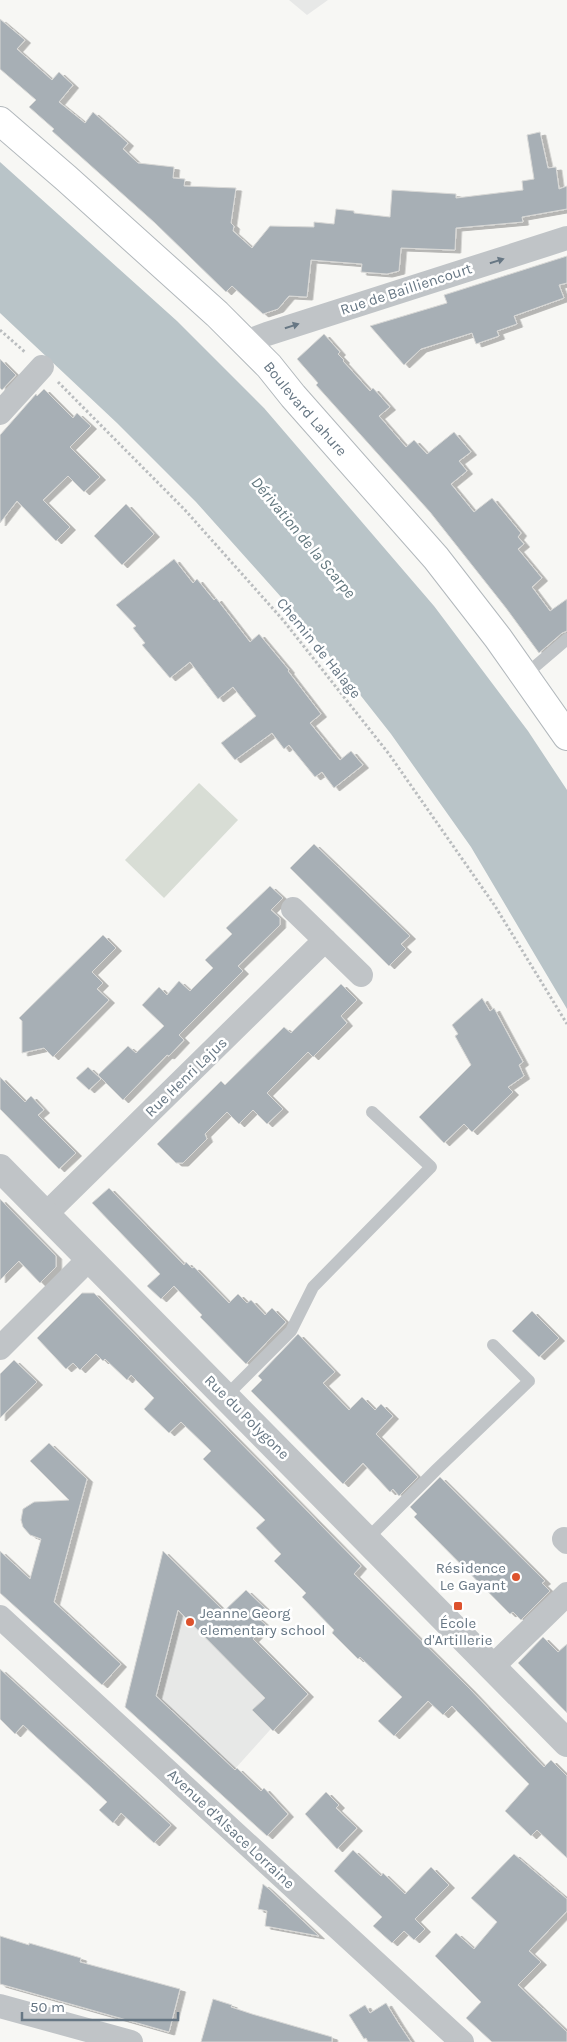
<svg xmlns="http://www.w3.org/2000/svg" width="567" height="2042" font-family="Karla,sans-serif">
<defs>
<filter id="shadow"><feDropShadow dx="5.5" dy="3" stdDeviation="0" flood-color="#0004"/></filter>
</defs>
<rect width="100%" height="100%" fill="#f7f7f4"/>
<path fill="#e7e8e7" d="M 289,0 L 328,0 L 307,15 Z
M 163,1551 L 304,1692 L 216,1790 L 125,1706 Z"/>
<path fill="#d8ddd5" d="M 199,783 L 238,820 L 164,898 L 125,860 Z"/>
<path fill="#b9c4c8" d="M 0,162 L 177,321 L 264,408 L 434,606 L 528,731 L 567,790 L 567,1009 L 471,847 L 391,734 L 298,616 L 196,502 L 117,423 L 0,313 Z"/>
<path fill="#a7afb5" stroke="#d8d8d6" filter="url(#shadow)" d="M 0,19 L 25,40 L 17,49 L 52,80 L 59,72 L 73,85 L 59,102 L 85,123 L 93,112 L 128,143 L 123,149 L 138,163 L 174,167 L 173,178 L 185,179 L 184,186 L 236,188 L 231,223 L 234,226 L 233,231 L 252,248 L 270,226 L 314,227 L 314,222 L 334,224 L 336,209 L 354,211 L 354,213 L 390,217 L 392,190 L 456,194 L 456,198 L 523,190 L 522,181 L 534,179 L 527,135 L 540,132 L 548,168 L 556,167 L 559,189 L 567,186 L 567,209 L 522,217 L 523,222 L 456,228 L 455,250 L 401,248 L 399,271 L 387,274 L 361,272 L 362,264 L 311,260 L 307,297 L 289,296 L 278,309 L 263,314 L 232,286 L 226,292 L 155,223 L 52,131 L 54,129 L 29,107 L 36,100 L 0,69 Z
M 567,256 L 567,283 L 559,285 L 564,298 L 514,316 L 517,324 L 497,331 L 499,336 L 476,344 L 472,333 L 421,349 L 404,365 L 370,326 L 447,303 L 444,295 Z
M 324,334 L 340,352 L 338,354 L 344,360 L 343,361 L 370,391 L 373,388 L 390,407 L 379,416 L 406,447 L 414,440 L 427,454 L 454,432 L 471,452 L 459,461 L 467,471 L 451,484 L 474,512 L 492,498 L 521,533 L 518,537 L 524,544 L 518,549 L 542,578 L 532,587 L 550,611 L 567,599 L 567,631 L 562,633 L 539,653 L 506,608 L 430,512 L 316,385 L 318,383 L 297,359 Z
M 0,359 L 16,375 L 2,390 L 0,388 Z
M 44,389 L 73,418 L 77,413 L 91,426 L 70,447 L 100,477 L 84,492 L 68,476 L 43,500 L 70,527 L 56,541 L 17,501 L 0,523 L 0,435 L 36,394 L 37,396 Z
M 126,504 L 154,534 L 122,565 L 94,536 Z
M 174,559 L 193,583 L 197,579 L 214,600 L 216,598 L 250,642 L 259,634 L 289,670 L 288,671 L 321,714 L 310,723 L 340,760 L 351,751 L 363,765 L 334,788 L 322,772 L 315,777 L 289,745 L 284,749 L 272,733 L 235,760 L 221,743 L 256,716 L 233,687 L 218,699 L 190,662 L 170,678 L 142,645 L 145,643 L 133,628 L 136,626 L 116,605 Z
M 314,844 L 410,936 L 401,944 L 406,949 L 389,966 L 290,868 Z
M 270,886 L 283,898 L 271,910 L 280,918 L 280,925 L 238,966 L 243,971 L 179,1035 L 184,1040 L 169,1056 L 167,1055 L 123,1100 L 98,1075 L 128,1046 L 136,1053 L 164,1026 L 142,1005 L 159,987 L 167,995 L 179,981 L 190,991 L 213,968 L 205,960 L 232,934 L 226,928 Z
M 103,935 L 116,948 L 92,972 L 103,983 L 97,989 L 109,1000 L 53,1057 L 44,1048 L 22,1053 L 22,1021 L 19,1018 Z
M 341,984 L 357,1000 L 341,1016 L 347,1023 L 313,1057 L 308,1052 L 267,1093 L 283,1109 L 267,1124 L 253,1110 L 239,1124 L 227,1112 L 205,1134 L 207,1139 L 183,1163 L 176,1163 L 157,1144 L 221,1081 L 225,1085 L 284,1027 L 291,1033 Z
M 482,998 L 490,1011 L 494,1008 L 523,1062 L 519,1065 L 524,1076 L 508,1087 L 513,1092 L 472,1132 L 464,1124 L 444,1143 L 419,1117 L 471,1065 L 455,1036 L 458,1034 L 452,1025 Z
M 88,1067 L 101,1079 L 89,1090 L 76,1078 Z
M 0,1077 L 25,1102 L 31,1096 L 44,1110 L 38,1115 L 76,1153 L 59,1169 L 0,1109 Z
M 109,1188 L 184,1265 L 186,1262 L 192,1268 L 194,1267 L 229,1303 L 238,1294 L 247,1303 L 251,1300 L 265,1315 L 272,1308 L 286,1322 L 246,1364 L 200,1317 L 202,1315 L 174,1286 L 161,1299 L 147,1286 L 160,1274 L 92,1203 Z
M 0,1199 L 56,1256 L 56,1267 L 40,1283 L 19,1261 L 0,1280 Z
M 82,1293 L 94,1293 L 361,1566 L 354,1574 L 469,1688 L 544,1767 L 551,1760 L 567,1776 L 567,1858 L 537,1830 L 531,1836 L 505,1811 L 529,1784 L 452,1706 L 443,1715 L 428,1701 L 394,1736 L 378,1721 L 402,1697 L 360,1657 L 358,1659 L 332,1633 L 334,1630 L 302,1597 L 306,1593 L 274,1561 L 281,1554 L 256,1528 L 265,1520 L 203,1459 L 211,1451 L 181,1422 L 169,1433 L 144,1409 L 154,1398 L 131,1375 L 127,1380 L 105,1359 L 103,1361 L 96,1354 L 80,1370 L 73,1363 L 66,1369 L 37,1338 Z
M 532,1311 L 559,1338 L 539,1357 L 512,1331 Z
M 298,1334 L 335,1372 L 323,1383 L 349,1410 L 362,1397 L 375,1410 L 381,1404 L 393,1416 L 376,1434 L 418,1477 L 399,1496 L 393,1489 L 390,1492 L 363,1463 L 343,1484 L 251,1391 L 262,1380 L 258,1376 Z
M 14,1360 L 37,1382 L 0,1418 L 0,1374 Z
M 49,1443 L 87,1479 L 54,1602 L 121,1664 L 102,1685 L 0,1593 L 0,1551 L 30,1579 L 41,1539 L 30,1535 L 23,1527 L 21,1520 L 23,1509 L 34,1502 L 69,1500 L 30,1461 Z
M 440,1477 L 545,1581 L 542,1583 L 550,1591 L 521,1620 L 513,1612 L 510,1614 L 414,1517 L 417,1514 L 410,1507 Z
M 163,1551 L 224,1611 L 246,1590 L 266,1609 L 257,1617 L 266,1625 L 253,1639 L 308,1694 L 273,1731 L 252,1710 L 265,1698 L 178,1610 L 156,1696 L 235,1770 L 237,1768 L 261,1791 L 264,1788 L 288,1814 L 267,1836 L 125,1707 Z
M 543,1637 L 558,1652 L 567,1644 L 567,1713 L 518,1663 Z
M 0,1669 L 171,1825 L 154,1843 L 121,1813 L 113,1823 L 99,1810 L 107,1802 L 92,1788 L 23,1725 L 15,1734 L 0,1719 Z
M 326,1792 L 339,1805 L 336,1808 L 357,1828 L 337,1849 L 305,1814 Z
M 353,1850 L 381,1876 L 383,1873 L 405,1894 L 431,1867 L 449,1885 L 415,1919 L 425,1929 L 414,1940 L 404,1931 L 392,1943 L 373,1926 L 382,1917 L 334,1871 Z
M 514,1854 L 567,1899 L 567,1911 L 529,1951 L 541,1962 L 518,1985 L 567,2032 L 567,2042 L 492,2042 L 466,2018 L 481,2002 L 435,1956 L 456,1933 L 474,1949 L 497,1922 L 471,1898 Z
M 263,1884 L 269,1889 L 319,1936 L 265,1926 L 267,1911 L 258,1909 Z
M 0,1936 L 29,1945 L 29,1943 L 81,1958 L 80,1962 L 180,1989 L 169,2032 L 0,1984 Z
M 213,1999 L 232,2005 L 231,2007 L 252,2014 L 332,2037 L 332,2042 L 201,2042 Z
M 386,2003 L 399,2024 L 411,2042 L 368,2042 L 366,2038 L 364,2039 L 349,2015 L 365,2005 L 370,2013 Z"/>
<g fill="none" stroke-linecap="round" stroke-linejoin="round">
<defs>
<g id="secondary">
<path id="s1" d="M 0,121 L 66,178 L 217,314 L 269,366 L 293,396 L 436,558 L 498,638 L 567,736"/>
</g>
</defs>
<use href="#secondary" stroke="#b2b8bc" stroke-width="30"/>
<path stroke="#babdbf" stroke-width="3" stroke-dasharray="2.5 2.5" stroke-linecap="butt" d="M 0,330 L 26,353
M 58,382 L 185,510 L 283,620 L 389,754 L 495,906 L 567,1024"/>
<path stroke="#c0c4c7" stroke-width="12" d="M 525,675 L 567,639
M 226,1396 L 291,1331 L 313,1287 L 431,1167 L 372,1112
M 367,1539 L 436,1470 L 529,1381 L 493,1345"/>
<path stroke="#c0c4c7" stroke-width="24" d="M 246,342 L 267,334 L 567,238
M 0,413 L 42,367
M 293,909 L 361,975
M 46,1214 L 325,940
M 0,1348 L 90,1258
M 564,1539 L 567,1542
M 0,1617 L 462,2042
M 492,1667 L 567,1594
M 0,2006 L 131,2042"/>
<path stroke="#c0c4c7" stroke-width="28" d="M 0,1168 L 567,1743"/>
<use href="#secondary" stroke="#fff" stroke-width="28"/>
</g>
<defs><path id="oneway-solid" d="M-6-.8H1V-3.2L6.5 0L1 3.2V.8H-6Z" transform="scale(1.25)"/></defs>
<g fill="#677784">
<use href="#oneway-solid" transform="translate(497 261) rotate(-18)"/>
<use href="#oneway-solid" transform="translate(292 326) rotate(-18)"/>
</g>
<g fill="#dd522d" stroke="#fff" stroke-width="2">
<circle cx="516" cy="1577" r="5"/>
<rect x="453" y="1601" width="10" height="10" rx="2.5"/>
<circle cx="190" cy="1622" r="5"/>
</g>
<g text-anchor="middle" stroke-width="5" stroke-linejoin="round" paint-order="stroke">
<g font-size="15" fill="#677784" stroke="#fff">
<text transform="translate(406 289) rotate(-18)" y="5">Rue de Bailliencourt</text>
<text dy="5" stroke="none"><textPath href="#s1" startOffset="420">Boulevard Lahure</textPath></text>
<text transform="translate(319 648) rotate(51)" y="5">Chemin de Halage</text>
<text transform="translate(186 1077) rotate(-44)" y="5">Rue Henri Lajus</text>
<text transform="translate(247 1417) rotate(45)" y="5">Rue du Polygone</text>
<text transform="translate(231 1829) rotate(43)" y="5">Avenue d'Alsace Lorraine</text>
</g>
<g font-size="15" fill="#677784" stroke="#fff" text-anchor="end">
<text x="506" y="1573">Résidence<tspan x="506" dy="17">Le Gayant</tspan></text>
<text x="200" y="1618" text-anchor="start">Jeanne Georg<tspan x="200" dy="17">elementary school</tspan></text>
<text x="458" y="1628" text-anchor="middle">École<tspan x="458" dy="17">d'Artillerie</tspan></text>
</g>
<g font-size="16" font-style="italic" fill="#63787f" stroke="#fff">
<text transform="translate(304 537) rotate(50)" y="6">Dérivation de la Scarpe</text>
</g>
</g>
<path d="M22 2012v8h156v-8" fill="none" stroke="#677784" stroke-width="2.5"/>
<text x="30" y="2012" font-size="15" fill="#677784" stroke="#ffffff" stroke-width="4" paint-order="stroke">50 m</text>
</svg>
